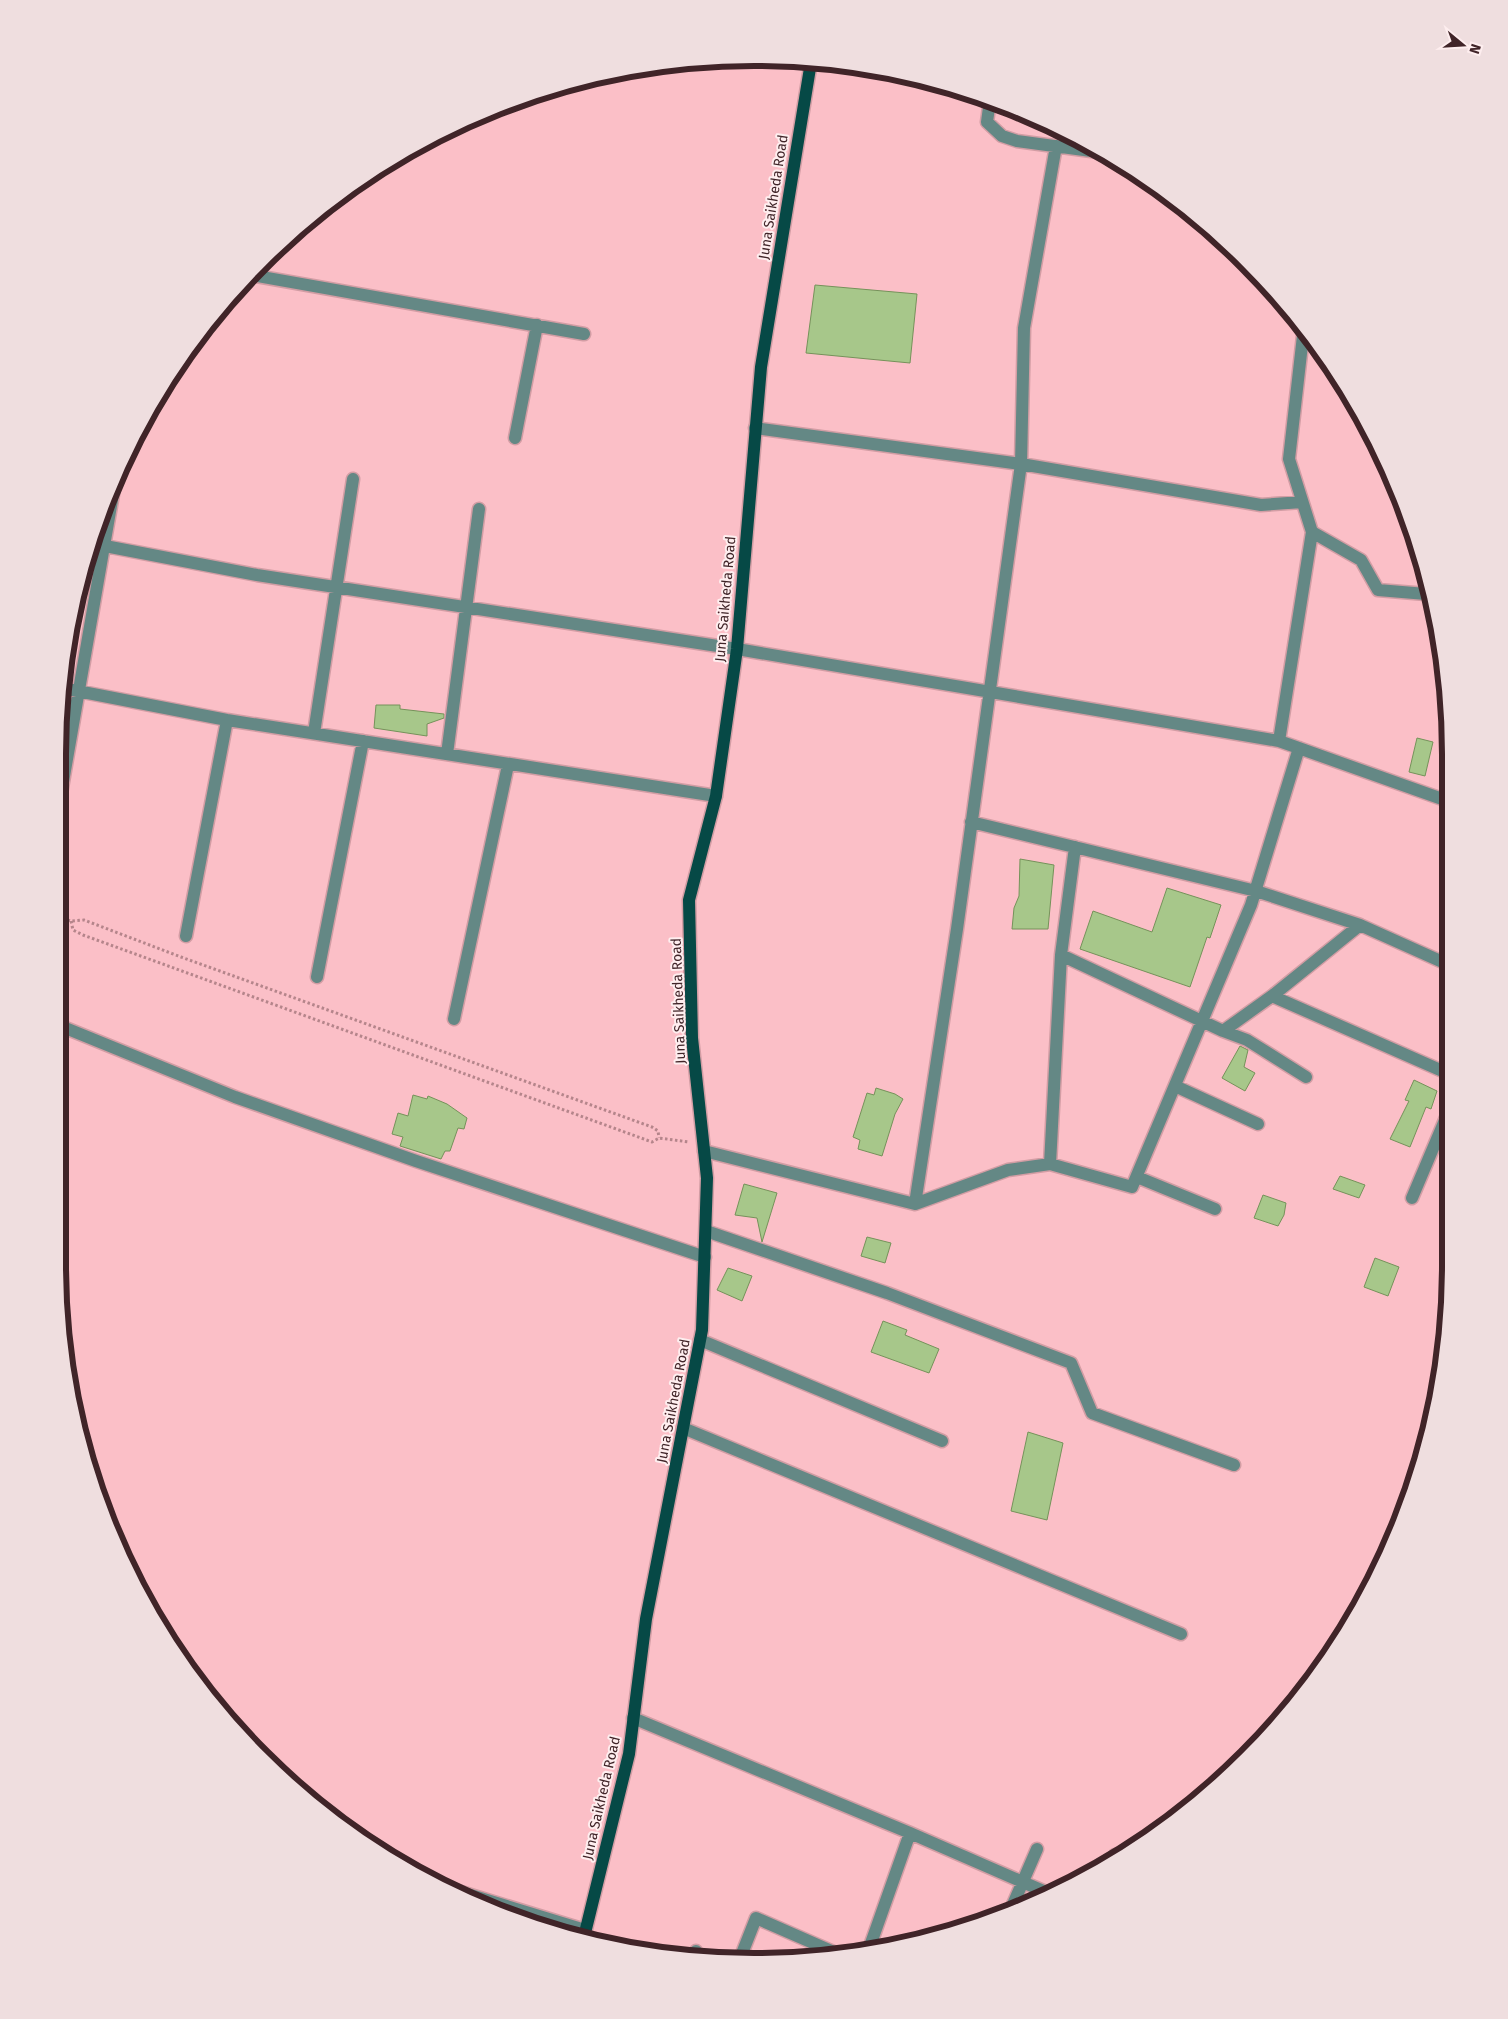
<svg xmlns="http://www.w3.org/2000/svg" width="1508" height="2019" font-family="'Fira Sans',sans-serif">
<rect width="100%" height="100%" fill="#fbbfc7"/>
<path fill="#a7c78a" stroke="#75925a" d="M 815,285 L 917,294 L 910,363 L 806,353 Z
M 376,705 L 400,705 L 400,709 L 444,714 L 444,718 L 427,724 L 427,736 L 374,728 Z
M 1417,738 L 1433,742 L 1425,776 L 1409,772 Z
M 1020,859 L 1054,865 L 1048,929 L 1012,929 L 1014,908 L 1019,896 Z
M 1167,888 L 1221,905 L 1210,938 L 1207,937 L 1190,987 L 1080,949 L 1093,911 L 1152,932 Z
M 1240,1046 L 1248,1050 L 1244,1067 L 1255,1073 L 1245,1091 L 1222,1078 Z
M 1414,1080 L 1437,1091 L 1431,1109 L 1426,1107 L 1410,1147 L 1390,1139 L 1409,1101 L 1405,1100 Z
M 876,1088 L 895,1094 L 903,1099 L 895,1114 L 882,1156 L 858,1149 L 860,1140 L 853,1137 L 867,1093 L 874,1095 Z
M 413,1095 L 427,1099 L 428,1096 L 447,1104 L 467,1118 L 464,1129 L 458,1128 L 450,1151 L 445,1151 L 441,1159 L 400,1146 L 403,1137 L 392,1134 L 398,1113 L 408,1116 Z
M 1340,1176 L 1365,1185 L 1359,1198 L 1333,1189 Z
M 744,1184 L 777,1193 L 762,1242 L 757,1218 L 735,1215 Z
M 1263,1195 L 1286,1203 L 1284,1215 L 1278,1226 L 1254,1218 Z
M 867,1237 L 891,1243 L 885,1263 L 861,1256 Z
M 1375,1258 L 1399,1267 L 1388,1296 L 1364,1287 Z
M 728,1268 L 752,1276 L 742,1301 L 717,1290 Z
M 883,1321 L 907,1330 L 905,1335 L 939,1349 L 929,1373 L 871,1352 Z
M 1028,1432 L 1063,1443 L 1047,1520 L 1011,1511 Z"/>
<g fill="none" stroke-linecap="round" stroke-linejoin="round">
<defs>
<path id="minor" d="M 990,100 L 987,122 L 1002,136 L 1017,141 L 1106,153
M 251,275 L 584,334
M 1304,327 L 1289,459 L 1312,532 L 1279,741 L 1445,800
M 755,428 L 1021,464 L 1024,328 L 1056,146
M 515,438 L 537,325
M 1312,532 L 1361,560 L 1378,590 L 1426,594
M 105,546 L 257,575 L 737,649 L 1279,741
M 62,688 L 227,720 L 716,796
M 314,733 L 353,479
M 447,754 L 479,509
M 59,805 L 116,477
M 971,822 L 1256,891 L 1360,925 L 1447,964
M 186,936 L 227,720
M 1061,955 L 1223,1031 L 1247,1040 L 1306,1077
M 317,977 L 363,741
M 1272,996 L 1447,1073
M 454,1019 L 508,765
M 58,1025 L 235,1097 L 416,1161 L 705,1257
M 1223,1031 L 1272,996 L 1360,925
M 1175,1086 L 1258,1124
M 704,1151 L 915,1204 L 1008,1170 L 1050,1164 L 1132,1187 L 1251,905 L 1299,748
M 1050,1164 L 1061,955 L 1075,847
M 1137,1177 L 1215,1209
M 1412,1198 L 1448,1113
M 915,1204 L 957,929 L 1021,464 L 1261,505 L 1302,502
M 706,1231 L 887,1293 L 1071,1363 L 1092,1413 L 1234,1465
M 700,1340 L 942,1441
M 683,1428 L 1181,1634
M 633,1718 L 910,1833 L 1048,1893
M 1112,1862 L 1115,1855
M 438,1885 L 585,1930
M 1011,1909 L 1037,1849
M 870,1946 L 910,1833
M 696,1953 L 696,1951
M 741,1956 L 756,1918 L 836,1953"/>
<path id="major" d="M 584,1937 L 629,1754 L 646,1619 L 702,1330 L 707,1178 L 692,1038 L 689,900 L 716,796 L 737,649 L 761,367 L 811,62"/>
</defs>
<use href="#minor" stroke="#d29da4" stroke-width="15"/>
<use href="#major" stroke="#d29da4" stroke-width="15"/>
<path stroke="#b5858b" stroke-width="3" stroke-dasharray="2.5 2.5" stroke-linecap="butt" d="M 58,917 L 71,921 L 84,920 L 181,957 L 652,1127 L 658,1131 L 659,1138
M 71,921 L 73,930 L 83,935 L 652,1142 L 659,1138 L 689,1142"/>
<use href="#minor" stroke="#648885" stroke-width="12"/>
<use href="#major" stroke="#064946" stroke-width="12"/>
</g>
<g text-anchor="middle" stroke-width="4" stroke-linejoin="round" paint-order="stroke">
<g font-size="14" fill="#402428" stroke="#feeeef">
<text transform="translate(773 197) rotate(-81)" y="5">Juna Saikheda Road</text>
<text transform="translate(725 599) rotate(-85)" y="5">Juna Saikheda Road</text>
<text transform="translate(678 1001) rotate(-92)" y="5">Juna Saikheda Road</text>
<text transform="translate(673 1401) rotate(-79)" y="5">Juna Saikheda Road</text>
<text transform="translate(601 1798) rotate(-77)" y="5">Juna Saikheda Road</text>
</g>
</g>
<path d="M0 0H1508V2019H0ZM754 66H754A688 688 0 0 1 1442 754V1265A688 688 0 0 1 754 1953H754A688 688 0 0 1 66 1265V754A688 688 0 0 1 754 66Z" fill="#efdedf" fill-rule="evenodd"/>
<path fill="none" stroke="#402428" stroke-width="6" d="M754 66H754A688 688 0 0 1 1442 754V1265A688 688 0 0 1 754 1953H754A688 688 0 0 1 66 1265V754A688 688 0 0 1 754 66Z"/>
<g transform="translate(1463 45) rotate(108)" stroke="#feeeef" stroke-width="4" paint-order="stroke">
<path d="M0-4L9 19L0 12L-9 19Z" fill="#402428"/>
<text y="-8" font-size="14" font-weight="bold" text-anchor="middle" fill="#402428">N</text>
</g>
</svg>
